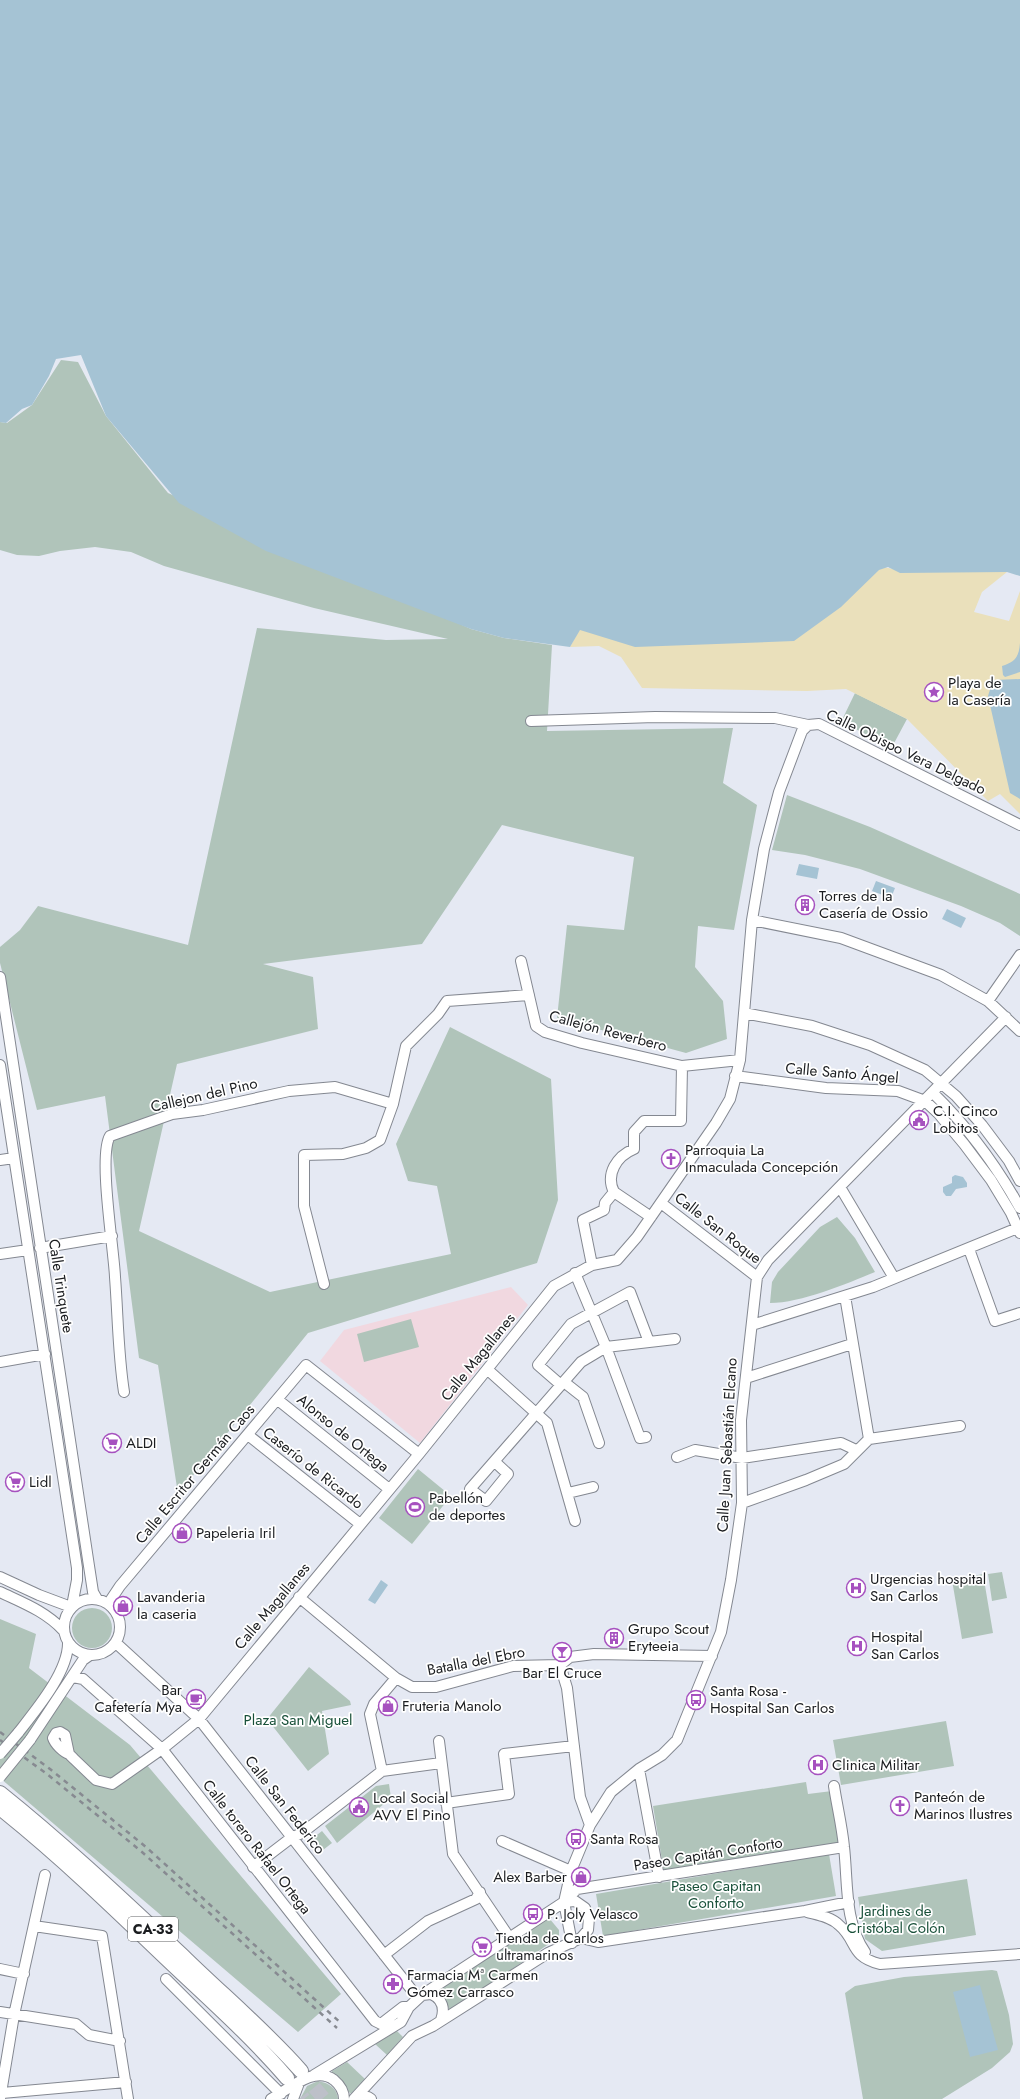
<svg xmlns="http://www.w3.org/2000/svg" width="1020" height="2099" font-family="Jost,sans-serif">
<rect width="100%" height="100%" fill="#e5e9f3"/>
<path fill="#f1d8e0" d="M 511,1287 L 528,1305 L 420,1443 L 320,1361 L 344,1330 Z"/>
<path fill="#b0c4ba" d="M 61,360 L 78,362 L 106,416 L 168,493 L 471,629 L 504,638 L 552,645 L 547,731 L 733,728 L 723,783 L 757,805 L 734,930 L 698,926 L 695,967 L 723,1001 L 727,1039 L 686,1053 L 557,1018 L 567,925 L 624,930 L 634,857 L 502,825 L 422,944 L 263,964 L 313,977 L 318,1029 L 177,1064 L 139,1231 L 270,1292 L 451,1254 L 437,1186 L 408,1181 L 396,1144 L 450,1027 L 551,1079 L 558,1200 L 537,1263 L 308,1333 L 178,1494 L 158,1365 L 139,1358 L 105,1096 L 37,1110 L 0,963 L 0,947 L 20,930 L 38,906 L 188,945 L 257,628 L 386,640 L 448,639 L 314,608 L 164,566 L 131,552 L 95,547 L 60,551 L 39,556 L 17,555 L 0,550 L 0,422 L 7,423 L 32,405 Z
M 855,693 L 907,719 L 892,747 L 841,722 Z
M 787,795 L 870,827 L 1020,894 L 1020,936 L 1000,923 L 961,906 L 860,869 L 805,855 L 772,850 Z
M 837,1217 L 855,1238 L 875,1272 C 846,1284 801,1303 770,1303 L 772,1282 L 778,1272 L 820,1227 Z
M 411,1319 L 419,1347 L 364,1362 L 357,1334 Z
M 418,1469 L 451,1496 L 412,1544 L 379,1518 Z
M 1002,1572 L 1007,1598 L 992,1601 L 988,1574 Z
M 983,1574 L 993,1633 L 962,1639 L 952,1580 Z
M72 1628a20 20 0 1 1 40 0a20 20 0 1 1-40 0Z
M 0,1619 L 36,1634 L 29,1668 L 130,1745 L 341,1994 L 298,2032 L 0,1778 Z
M 309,1667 L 350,1701 L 351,1705 L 322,1711 L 329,1754 L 308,1771 L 267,1719 Z
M 946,1721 L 954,1766 L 841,1785 L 833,1740 Z
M 806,1782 L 808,1794 L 832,1791 L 840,1844 L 664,1872 L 653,1806 Z
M 389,1784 L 391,1798 L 337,1843 L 325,1826 L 376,1786 Z
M 322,1831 L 332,1843 L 323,1850 L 313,1838 Z
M 829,1854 L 836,1896 L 603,1936 L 596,1894 Z
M 967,1879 L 976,1935 L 882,1951 L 865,1939 L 858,1897 Z
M 549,1918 L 559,1930 L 559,1937 L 454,2009 L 449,2009 L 438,1990 Z
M 992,1970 L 997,1971 L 1009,2015 L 1013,2044 L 1010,2052 L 992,2068 L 942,2099 L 863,2099 L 845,1993 L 855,1986 L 904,1977 Z
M 397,2031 L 403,2037 L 387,2055 L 375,2044 Z
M 347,2062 L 365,2079 L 351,2094 L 332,2074 L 332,2071 Z
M 318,2081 C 329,2083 337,2088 338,2099 L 300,2099 L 307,2086 Z"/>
<path fill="#eae0bb" d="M 882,567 L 894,569 L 1007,572 L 982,592 L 974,612 L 1009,621 L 1020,591 L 1020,814 L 1000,794 L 988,801 L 907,719 L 846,689 L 807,691 L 642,688 L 621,657 L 599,646 L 570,647 L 579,630 Z"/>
<path fill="#a5c3d4" d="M 0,0 L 1020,0 L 1020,576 L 1007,572 L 900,573 L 888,567 L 879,570 L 841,607 L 794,641 L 635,647 L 580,630 L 570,647 L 504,638 L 471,629 L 266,551 L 179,503 L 106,416 L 81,355 L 56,359 L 49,376 L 32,405 L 22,409 L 6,423 L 0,422 Z
M 1020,643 L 1020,672 L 1005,677 L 1003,675 L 1002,666 C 1015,662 1019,657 1020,643 Z
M 1020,679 L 1020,799 L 1010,793 L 988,696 L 993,680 Z
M 799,864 L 819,868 L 817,879 L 796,875 Z
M 876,881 L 895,888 L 891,898 L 872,891 Z
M 947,909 L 966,918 L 961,928 L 942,919 Z
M 955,1175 L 963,1177 L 967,1183 L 967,1187 L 956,1189 L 951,1196 L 946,1196 L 943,1192 L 943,1187 L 952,1183 L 952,1177 Z
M 381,1580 L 388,1585 L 375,1604 L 368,1600 Z
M 980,1985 L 998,2050 L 970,2057 L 953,1992 Z"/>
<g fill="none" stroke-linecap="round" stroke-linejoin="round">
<path stroke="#bdc0c9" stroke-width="14" stroke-dasharray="14 7" stroke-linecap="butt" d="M 301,2071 L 324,2099
M 289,2080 L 304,2099"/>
<defs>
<path id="minor" d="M 531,721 L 655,717 L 775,718 L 808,725
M 752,920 L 841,938 L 941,975 L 988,1001 L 1020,1031
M 521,961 L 536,1026 L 545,1032 L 582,1043 L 682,1066 L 740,1060
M 0,977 L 89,1566 L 93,1592 L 97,1599
M 988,1001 L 1020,955
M 744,1013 L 812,1026 L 870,1045 L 925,1070 L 956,1096 L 982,1125 L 1009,1161 L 1020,1181
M 0,1065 L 77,1568 L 77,1580 L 72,1606
M 735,1076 L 826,1088 L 898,1091 L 925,1101 L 938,1113 L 964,1144 L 991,1180 L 1011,1213 L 1020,1233
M 933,1093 C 968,1127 996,1165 1020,1208
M 0,1160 L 14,1158
M 840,1187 L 894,1278
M 661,1203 L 757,1277
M 651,1217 L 614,1192 C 605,1174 617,1156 634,1149 L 634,1132 L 644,1121 L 681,1121 L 682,1066
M 40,1248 L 112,1236
M 969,1249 L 995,1321 L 1020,1313
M 0,1254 L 28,1250
M 592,1265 L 583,1220 L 604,1210 L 605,1203 L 614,1192
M 575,1273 L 606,1347 L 640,1438 L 646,1437
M 324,1284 L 304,1206 L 304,1155 L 343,1154 L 366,1148 L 380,1140 L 393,1104 L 406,1046 L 438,1014 L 447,1001 L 529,995
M 845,1296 L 869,1439
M 752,1325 L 873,1287 L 1020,1227
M 0,1362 L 45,1354
M 488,1370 L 547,1423 L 575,1521
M 746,1378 L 852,1344
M 564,1382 L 583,1397 L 599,1443
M 561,1385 L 538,1365 L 571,1324 L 630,1292 L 649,1342
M 124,1392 C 118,1354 118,1316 115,1277 C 114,1250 98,1155 110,1136 L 172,1114 L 203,1110 L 289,1091 L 335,1087 L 393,1104
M 278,1400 L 389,1489
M 248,1435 L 360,1524
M 869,1439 L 960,1426
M 677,1457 L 695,1450 L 742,1458 L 841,1443 L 856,1450
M 495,1462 L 508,1474 L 486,1501 L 470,1489 L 581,1362 L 606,1347 L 675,1339
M 568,1493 L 593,1487
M 742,1503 L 806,1480 L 844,1464 L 869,1439
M 0,1577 L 39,1595 L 71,1607
M 0,1592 C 23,1603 45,1611 63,1630
M 299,1597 L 396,1678 L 412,1687 L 436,1687 L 513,1666 L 560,1665 L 570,1657 L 594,1654 L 712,1656
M64 1627a28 28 0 1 1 56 0a28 28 0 1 1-56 0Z
M 108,1604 L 120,1586 L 306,1365 L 419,1454
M 116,1643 L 199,1719 L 418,1998
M 560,1665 L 567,1688 L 580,1797 L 590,1825
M 73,1677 L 83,1679 L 162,1749 L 375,2021 L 381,2024 L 403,2007 L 409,2007
M 18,1733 C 36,1710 69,1671 68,1642
M 30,1740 L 83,1660 L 90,1655
M 439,1741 L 453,1854 L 509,1937
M 69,1754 C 63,1752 55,1744 53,1738 L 56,1733 L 60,1732 L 65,1735 L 69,1754 L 74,1759 L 96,1780 L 112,1784 L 162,1749 L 199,1719 L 419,1454 L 554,1286 L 592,1265 L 617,1260 L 637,1237 L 716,1123 L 730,1099 L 740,1060 L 752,920 L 764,849 L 779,792 L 802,731 L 808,725 L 819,724 L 1020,825
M 639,1769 L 659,1877
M 382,1771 L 370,1714 L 374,1704 L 396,1678
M 834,1786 C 837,1806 842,1826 844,1847 C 848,1881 844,1922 865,1952
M 446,1803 L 509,1794 L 504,1754 L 574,1746
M 502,1841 L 571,1871
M 253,1867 L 291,1838 L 302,1833 L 382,1771 L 441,1763
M 807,1912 C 818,1915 831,1917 839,1925 C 858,1941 849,1956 880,1964 L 1020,1954
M 34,1926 L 102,1936 L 128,2099
M 581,1938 L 598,1942 L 805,1911 L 849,1902
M 572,1943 L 564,1902 L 571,1871 L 590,1825 L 611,1792 L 639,1769 L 662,1755 L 677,1740 L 721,1632 L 731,1580 L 742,1503 L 741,1420 L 757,1277 L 768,1260 L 1006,1017
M 384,1955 L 428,1921 L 476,1899 L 480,1892
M 0,1969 L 24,1974
M 166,1979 L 281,2094
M 422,1995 L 431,1994 C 443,1999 445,2009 441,2020
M 0,2012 L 76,2024 L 89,2035 L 120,2041
M 314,2075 L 401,2022 L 409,2007 L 422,1995 L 564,1902 L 577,1889 L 844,1847
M 2,2093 L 126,2082
M 0,2099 L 14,2015 L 45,1875
M 271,2099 C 289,2089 315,2065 334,2080 C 340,2085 344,2091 344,2099
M 293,2099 L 299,2083
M 354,2099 L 412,2036 L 433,2026 L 548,1953 L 581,1938 L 588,1930 L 589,1918 L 585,1908 L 575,1901 L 564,1902
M 355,2099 L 368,2097 L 371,2099"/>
<path id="highway" d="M 0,1793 C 65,1845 125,1902 186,1959 C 224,1996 266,2031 301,2071
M 0,1808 C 59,1855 114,1908 169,1961 C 209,1999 251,2036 287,2078"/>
</defs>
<use href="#minor" stroke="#848891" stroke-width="12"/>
<use href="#highway" stroke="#848891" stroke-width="16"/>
<use href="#minor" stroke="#fff" stroke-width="10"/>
<use href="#highway" stroke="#fff" stroke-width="14"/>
<path stroke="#878a91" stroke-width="2.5" stroke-dasharray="5 5" stroke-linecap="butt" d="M 0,1732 L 50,1769 L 146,1847 L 342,2024
M 0,1740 L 47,1774 L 142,1852 L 337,2028"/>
<defs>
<path id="minor-bridge" d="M 0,1754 L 18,1733
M 0,1777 L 30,1740"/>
</defs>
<use href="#minor-bridge" stroke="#848891" stroke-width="12" stroke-linecap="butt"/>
<use href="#minor-bridge" stroke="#fff" stroke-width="10"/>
</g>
<defs>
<symbol id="sight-ring" viewBox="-11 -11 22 22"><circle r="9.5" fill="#fff" stroke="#a651bf" stroke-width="1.5"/><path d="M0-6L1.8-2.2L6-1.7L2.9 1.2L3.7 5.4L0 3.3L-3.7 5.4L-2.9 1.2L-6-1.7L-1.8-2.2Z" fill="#a651bf"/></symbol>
<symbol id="building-ring" viewBox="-11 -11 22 22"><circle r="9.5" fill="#fff" stroke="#a651bf" stroke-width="1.5"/><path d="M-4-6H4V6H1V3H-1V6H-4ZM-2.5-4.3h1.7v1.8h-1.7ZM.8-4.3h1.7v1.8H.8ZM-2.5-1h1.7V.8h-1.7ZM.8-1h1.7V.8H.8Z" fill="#a651bf"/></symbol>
<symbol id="civic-ring" viewBox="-11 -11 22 22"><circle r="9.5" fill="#fff" stroke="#a651bf" stroke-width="1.5"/><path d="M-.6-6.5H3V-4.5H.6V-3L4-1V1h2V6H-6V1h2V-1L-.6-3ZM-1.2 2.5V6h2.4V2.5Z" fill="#a651bf"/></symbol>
<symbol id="church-ring" viewBox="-11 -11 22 22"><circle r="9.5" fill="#fff" stroke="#a651bf" stroke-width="1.5"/><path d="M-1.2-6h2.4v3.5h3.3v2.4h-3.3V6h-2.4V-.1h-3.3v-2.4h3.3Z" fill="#a651bf"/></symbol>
<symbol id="supermarket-ring" viewBox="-11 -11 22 22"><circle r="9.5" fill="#fff" stroke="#a651bf" stroke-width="1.5"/><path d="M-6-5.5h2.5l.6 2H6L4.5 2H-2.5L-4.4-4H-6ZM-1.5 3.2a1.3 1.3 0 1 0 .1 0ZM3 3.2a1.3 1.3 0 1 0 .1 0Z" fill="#a651bf"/></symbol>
<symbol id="stadium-ring" viewBox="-11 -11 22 22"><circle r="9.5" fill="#fff" stroke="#a651bf" stroke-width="1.5"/><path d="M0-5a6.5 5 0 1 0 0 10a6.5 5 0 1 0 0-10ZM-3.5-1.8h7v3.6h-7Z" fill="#a651bf"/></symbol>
<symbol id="shop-ring" viewBox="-11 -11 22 22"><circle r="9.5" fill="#fff" stroke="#a651bf" stroke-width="1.5"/><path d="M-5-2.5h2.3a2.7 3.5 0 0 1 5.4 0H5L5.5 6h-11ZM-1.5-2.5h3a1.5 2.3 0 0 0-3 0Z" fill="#a651bf"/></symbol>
<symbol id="hospital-ring" viewBox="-11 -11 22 22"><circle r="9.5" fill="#fff" stroke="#a651bf" stroke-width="1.5"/><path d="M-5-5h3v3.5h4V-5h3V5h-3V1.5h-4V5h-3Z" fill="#a651bf"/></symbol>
<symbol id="bar-ring" viewBox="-11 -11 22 22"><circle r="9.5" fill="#fff" stroke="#a651bf" stroke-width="1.5"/><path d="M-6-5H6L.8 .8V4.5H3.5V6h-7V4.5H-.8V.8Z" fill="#a651bf"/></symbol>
<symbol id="cafe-ring" viewBox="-11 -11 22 22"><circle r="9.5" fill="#fff" stroke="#a651bf" stroke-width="1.5"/><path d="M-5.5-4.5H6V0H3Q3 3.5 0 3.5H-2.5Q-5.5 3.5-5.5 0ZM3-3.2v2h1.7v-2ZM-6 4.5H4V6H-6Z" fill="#a651bf"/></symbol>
<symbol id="bus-ring" viewBox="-11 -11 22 22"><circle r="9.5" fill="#fff" stroke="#a651bf" stroke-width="1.5"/><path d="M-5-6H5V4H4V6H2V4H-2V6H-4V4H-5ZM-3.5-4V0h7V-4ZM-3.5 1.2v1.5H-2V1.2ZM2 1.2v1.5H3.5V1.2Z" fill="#a651bf"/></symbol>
<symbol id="pharmacy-ring" viewBox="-11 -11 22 22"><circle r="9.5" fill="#fff" stroke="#a651bf" stroke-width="1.5"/><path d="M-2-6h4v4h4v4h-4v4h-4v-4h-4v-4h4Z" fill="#a651bf"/></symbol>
</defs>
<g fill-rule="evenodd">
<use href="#sight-ring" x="923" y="681" width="22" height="22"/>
<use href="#building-ring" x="794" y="894" width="22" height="22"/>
<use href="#civic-ring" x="908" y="1109" width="22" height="22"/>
<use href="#church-ring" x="660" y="1148" width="22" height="22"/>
<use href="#supermarket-ring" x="101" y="1432" width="22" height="22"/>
<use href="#supermarket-ring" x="4" y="1471" width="22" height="22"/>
<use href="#stadium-ring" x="404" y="1496" width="22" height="22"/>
<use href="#shop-ring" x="171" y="1522" width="22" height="22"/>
<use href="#hospital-ring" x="845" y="1577" width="22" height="22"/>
<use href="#shop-ring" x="112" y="1595" width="22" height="22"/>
<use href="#building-ring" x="603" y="1627" width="22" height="22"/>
<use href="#hospital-ring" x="846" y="1635" width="22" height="22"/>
<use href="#bar-ring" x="551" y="1641" width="22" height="22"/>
<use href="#cafe-ring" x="185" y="1688" width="22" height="22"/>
<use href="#bus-ring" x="685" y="1689" width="22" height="22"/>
<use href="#shop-ring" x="377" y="1695" width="22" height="22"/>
<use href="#hospital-ring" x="807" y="1754" width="22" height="22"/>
<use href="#church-ring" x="889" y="1795" width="22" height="22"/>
<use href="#civic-ring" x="348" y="1796" width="22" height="22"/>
<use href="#bus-ring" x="565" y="1828" width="22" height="22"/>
<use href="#shop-ring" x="570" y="1866" width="22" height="22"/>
<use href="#bus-ring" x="522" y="1903" width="22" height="22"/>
<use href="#supermarket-ring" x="471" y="1936" width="22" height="22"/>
<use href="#pharmacy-ring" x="382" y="1973" width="22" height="22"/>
</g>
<g text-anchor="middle" stroke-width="3.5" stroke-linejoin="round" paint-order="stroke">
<rect fill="#fff" stroke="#5f6163" stroke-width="1" x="128" y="1917" width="50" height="24" rx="3"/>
<g font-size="14" font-weight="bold" fill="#1b1d20">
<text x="153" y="1934">CA-33</text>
</g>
<g font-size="15" fill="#1b1d20" stroke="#fff" text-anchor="start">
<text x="948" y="688">Playa de<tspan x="948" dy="17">la Casería</tspan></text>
<text x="819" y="901">Torres de la<tspan x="819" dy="17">Casería de Ossio</tspan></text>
<text x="933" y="1116">C.I. Cinco<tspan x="933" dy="17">Lobitos</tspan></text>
<text x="685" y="1155">Parroquia La<tspan x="685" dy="17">Inmaculada Concepción</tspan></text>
<text x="126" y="1448">ALDI</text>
<text x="29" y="1487">Lidl</text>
<text x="429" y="1503">Pabellón<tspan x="429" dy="17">de deportes</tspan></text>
<text x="196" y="1538">Papeleria Iril</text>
<text x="870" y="1584">Urgencias hospital<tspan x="870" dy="17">San Carlos</tspan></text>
<text x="137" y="1602">Lavanderia<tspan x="137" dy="17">la caseria</tspan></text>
<text x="628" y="1634">Grupo Scout<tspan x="628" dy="17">Eryteeia</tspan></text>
<text x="871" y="1642">Hospital<tspan x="871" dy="17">San Carlos</tspan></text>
<text x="562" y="1678" text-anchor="middle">Bar El Cruce</text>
<text x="182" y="1695" text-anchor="end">Bar<tspan x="182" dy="17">Cafetería Mya</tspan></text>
<text x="710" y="1696">Santa Rosa -<tspan x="710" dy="17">Hospital San Carlos</tspan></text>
<text x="402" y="1711">Fruteria Manolo</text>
<text x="832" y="1770">Clinica Militar</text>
<text x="914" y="1802">Panteón de<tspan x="914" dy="17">Marinos Ilustres</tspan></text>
<text x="373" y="1803">Local Social<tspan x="373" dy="17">AVV El Pino</tspan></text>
<text x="590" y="1844">Santa Rosa</text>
<text x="567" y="1882" text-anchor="end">Alex Barber</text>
<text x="547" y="1919">P. Joly Velasco</text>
<text x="496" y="1943">Tienda de Carlos<tspan x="496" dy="17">ultramarinos</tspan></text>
<text x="407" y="1980">Farmacia Mª Carmen<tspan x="407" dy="17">Gómez Carrasco</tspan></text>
</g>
<g font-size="15" fill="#1b1d20" stroke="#fff">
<text transform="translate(906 752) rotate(26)" y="5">Calle Obispo Vera Delgado</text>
<text transform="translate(608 1031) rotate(15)" y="5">Callejón Reverbero</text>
<text transform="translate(842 1073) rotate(5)" y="5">Calle Santo Ángel</text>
<text transform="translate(204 1095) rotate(-13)" y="5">Callejon del Pino</text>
<text transform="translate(718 1228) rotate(38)" y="5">Calle San Roque</text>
<text transform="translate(61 1286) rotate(81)" y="5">Calle Trinquete</text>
<text transform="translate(478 1357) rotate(-51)" y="5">Calle Magallanes</text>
<text transform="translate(343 1433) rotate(39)" y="5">Alonso de Ortega</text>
<text transform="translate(727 1445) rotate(-87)" y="5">Calle Juan Sebastián Elcano</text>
<text transform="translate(313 1468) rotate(38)" y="5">Caserío de Ricardo</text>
<text transform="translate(195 1474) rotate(-50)" y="5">Calle Escritor Germán Caos</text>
<text transform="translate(272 1606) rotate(-50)" y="5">Calle Magallanes</text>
<text transform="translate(476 1661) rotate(-11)" y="5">Batalla del Ebro</text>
<text transform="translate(285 1805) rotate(52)" y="5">Calle San Federico</text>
<text transform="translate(257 1847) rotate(52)" y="5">Calle torero Rafael Ortega</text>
<text transform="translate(708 1854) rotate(-9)" y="5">Paseo Capitán Conforto</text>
</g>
<g font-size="15" fill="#185039" stroke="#fff">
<text x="298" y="1725">Plaza San Miguel</text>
<text x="716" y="1891">Paseo Capitan<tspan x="716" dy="17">Conforto</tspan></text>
<text x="896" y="1916">Jardines de<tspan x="896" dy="17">Cristóbal Colón</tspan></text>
</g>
</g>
</svg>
